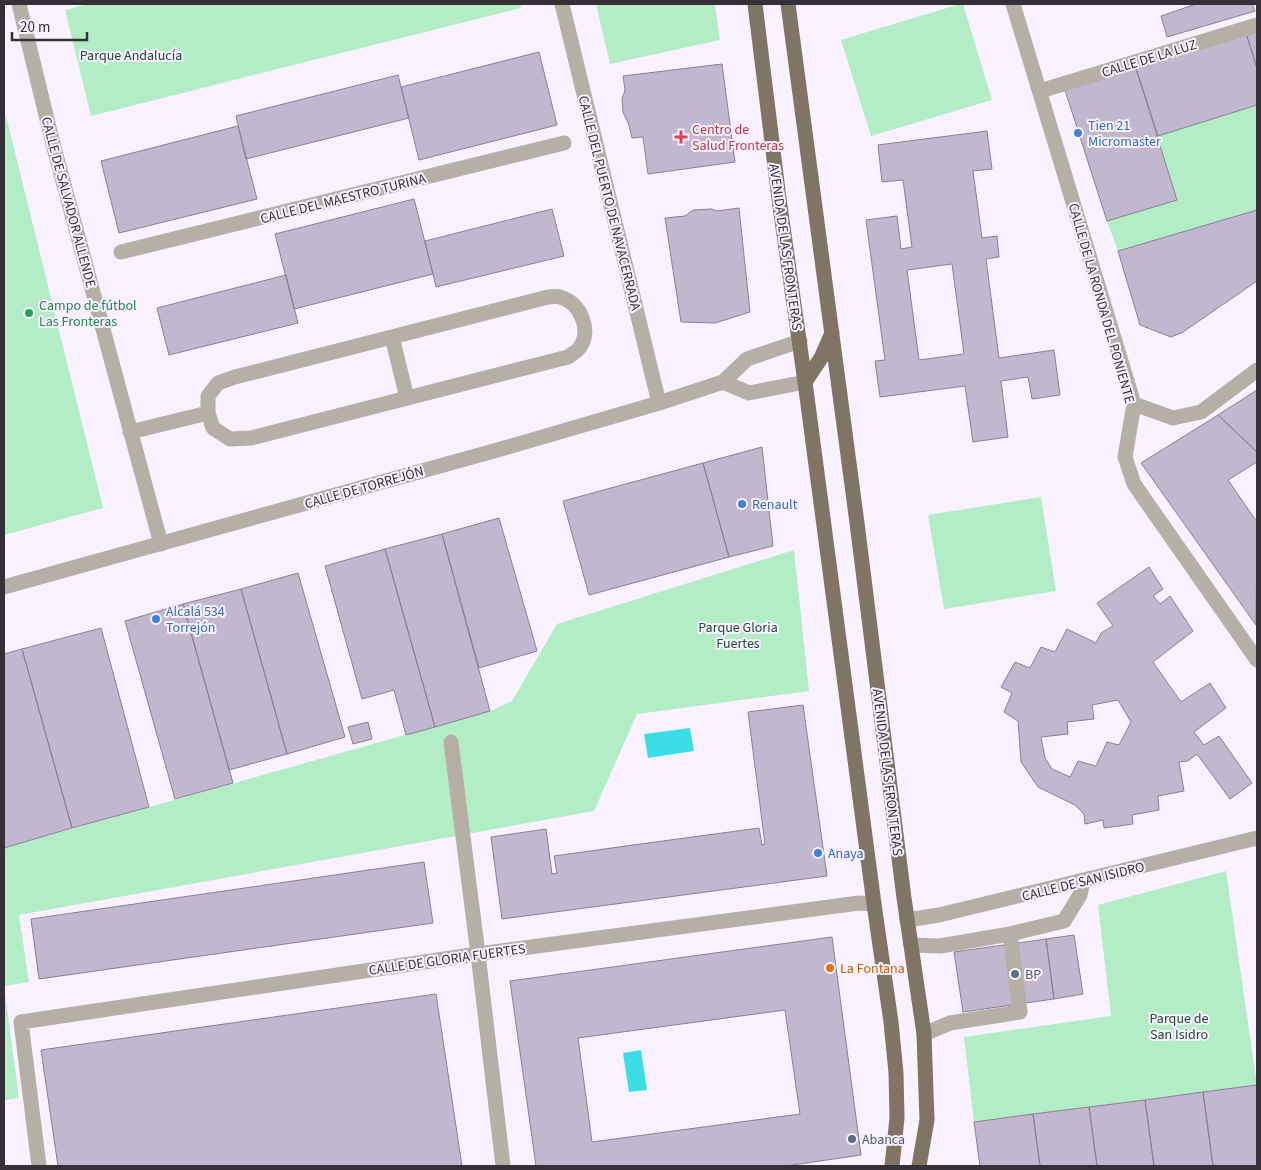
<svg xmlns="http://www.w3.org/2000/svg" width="1261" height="1170" font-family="'Source Sans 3',sans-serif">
<rect width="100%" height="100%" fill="#f9f1ff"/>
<path fill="#b3edc6" d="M 88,4 L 520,4 L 521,8 L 91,116 L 65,10 Z
M 596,4 L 715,4 L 720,40 L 610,64 Z
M 960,4 L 963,4 L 992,100 L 871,136 L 841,40 Z
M 1257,105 L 1257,210 L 1118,251 L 1107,221 L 1177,200 L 1158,136 Z
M 6,116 L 103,508 L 4,535 L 4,117 Z
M 1041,497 L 1056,591 L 944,609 L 928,515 Z
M 794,550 L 809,691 L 637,714 L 594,811 L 19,915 L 29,982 L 4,986 L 19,1098 L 4,1100 L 4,848 L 490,711 L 512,701 L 557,624 Z
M 1226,871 L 1257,1085 L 974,1122 L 964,1037 L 1111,1016 L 1098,905 Z"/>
<path fill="#3bdee5" d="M 690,728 L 694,751 L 648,758 L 644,734 Z
M 641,1050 L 647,1090 L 629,1092 L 623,1053 Z"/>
<path fill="#c1b8cf" stroke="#888095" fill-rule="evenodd" d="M 1196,4 L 1252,4 L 1255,11 L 1167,37 L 1161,16 Z
M 1257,26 L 1257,68 L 1245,30 Z
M 1245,30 L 1257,68 L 1257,105 L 1158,136 L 1135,65 Z
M 539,52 L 557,125 L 419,160 L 401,87 Z
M 722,64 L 735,162 L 648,174 L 643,137 L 632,138 L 629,125 L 623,112 L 622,99 L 625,90 L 623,76 Z
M 1135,65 L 1177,200 L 1107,221 L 1064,87 Z
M 398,75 L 409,118 L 246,159 L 236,116 Z
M 238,126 L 257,199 L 119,233 L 101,161 Z
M 987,131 L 992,169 L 973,171 L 982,238 L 997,236 L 999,257 L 986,259 L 999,358 L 1054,350 L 1060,395 L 1032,399 L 1028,377 L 1001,381 L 1008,437 L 973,442 L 965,386 L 880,397 L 875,361 L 885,360 L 866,220 L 897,216 L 901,249 L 912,247 L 903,180 L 882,182 L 878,145 ZM 952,264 L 964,354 L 919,360 L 907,270 Z
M 414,199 L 433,274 L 294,309 L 275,234 Z
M 739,208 L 750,312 L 715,323 L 681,322 L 665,218 L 685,216 L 693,210 L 711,209 L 717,211 Z
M 552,209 L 564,256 L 436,287 L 425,241 Z
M 1257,210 L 1257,281 L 1183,332 L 1171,337 L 1140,325 L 1118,251 Z
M 286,275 L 298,323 L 169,355 L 157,308 Z
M 1257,390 L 1257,452 L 1218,415 Z
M 1218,415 L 1257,452 L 1257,462 L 1228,480 L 1257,522 L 1256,625 L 1141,463 Z
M 762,447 L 773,546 L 729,557 L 703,463 Z
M 703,463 L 729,557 L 589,595 L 563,501 Z
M 499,518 L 537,651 L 479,668 L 442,534 Z
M 442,534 L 490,711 L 435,727 L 385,549 Z
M 385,549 L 435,727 L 406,735 L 394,690 L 362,699 L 325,566 Z
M 1149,567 L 1163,589 L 1153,596 L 1160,604 L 1170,596 L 1193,631 L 1153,662 L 1181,702 L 1210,683 L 1226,708 L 1194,732 L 1204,745 L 1219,736 L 1252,783 L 1230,799 L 1197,754 L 1188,761 L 1179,762 L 1184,791 L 1158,796 L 1159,810 L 1132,815 L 1133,824 L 1104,828 L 1103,820 L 1085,824 L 1084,814 L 1075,805 L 1038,787 L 1021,762 L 1018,721 L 1004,712 L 1012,693 L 1001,687 L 1015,662 L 1030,668 L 1041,647 L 1055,652 L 1067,629 L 1096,643 L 1101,633 L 1113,626 L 1097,603 ZM 1118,700 L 1131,722 L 1119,745 L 1107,742 L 1096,766 L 1078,761 L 1070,777 L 1052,769 L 1045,758 L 1041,737 L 1068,734 L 1067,722 L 1094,719 L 1092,705 Z
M 298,573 L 345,737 L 287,754 L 241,589 Z
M 241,589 L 287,754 L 229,770 L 183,604 Z
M 183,604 L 233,783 L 175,799 L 125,621 Z
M 101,628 L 149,807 L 72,828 L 22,649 Z
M 22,649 L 72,828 L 4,848 L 4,654 Z
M 803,705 L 827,876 L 502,919 L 491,837 L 546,829 L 552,874 L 557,873 L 554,856 L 626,846 L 759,828 L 762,845 L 765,844 L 748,712 Z
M 368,722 L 372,739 L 353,744 L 348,727 Z
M 424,862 L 433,923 L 39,979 L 31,919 Z
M 1074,935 L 1083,994 L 1054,999 L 1046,939 Z
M 832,937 L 861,1155 L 786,1166 L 536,1166 L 510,981 ZM 785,1010 L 800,1114 L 592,1142 L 578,1038 Z
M 1046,939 L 1054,999 L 963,1012 L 954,952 Z
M 436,994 L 462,1166 L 58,1166 L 41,1050 Z
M 1257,1085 L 1257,1166 L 1213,1166 L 1203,1092 Z
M 1203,1092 L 1213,1166 L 1154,1166 L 1145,1100 Z
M 1145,1100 L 1154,1166 L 1097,1166 L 1089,1107 Z
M 1089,1107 L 1097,1166 L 1040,1166 L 1033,1114 Z
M 1033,1114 L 1040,1166 L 980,1166 L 974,1122 Z"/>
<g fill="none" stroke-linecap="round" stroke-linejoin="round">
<path stroke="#b5afa5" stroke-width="15" d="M 19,4 L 53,144 L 161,544
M 562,4 L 659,403
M 1013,4 L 1134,404 L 1125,457 L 1134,484 L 1257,660
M 1040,91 L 1257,25
M 121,252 L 564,143
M 548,297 C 551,297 556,296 560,297 C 580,302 592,330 580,347 C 578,351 572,354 568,357 L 251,438 L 230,439 L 213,428 L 208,413 L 208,396 L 218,383 L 235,377 Z
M 392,337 L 407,398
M 723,382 L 749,393 L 805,382
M 1134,404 L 1173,418 L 1201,412 L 1257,370
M 130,432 L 208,413
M 4,587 L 501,449 L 659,403 L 723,382 L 747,359 L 800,341
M 451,742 L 478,954 L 503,1166
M 907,920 L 939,915 L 1257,838
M 1010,934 L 1064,921 L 1080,895 L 1083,881
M 911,945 L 940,946 L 1010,934 L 1020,1012 L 950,1023 L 924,1034
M 39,1166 L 21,1022 L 478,954 L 859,903 L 874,904"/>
<path stroke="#807564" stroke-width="15" d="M 755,4 L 779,199 L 805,382 L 874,904 L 891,1022 L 896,1073 L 897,1118 L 892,1166
M 788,4 L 857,523 L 904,898 L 924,1034 L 927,1120 L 919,1166
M 805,382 L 821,358 L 832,333"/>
</g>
<g fill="#3f7fe0" stroke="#f9f1ff" stroke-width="2">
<circle cx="1078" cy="133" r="5"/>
<circle cx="742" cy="504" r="5"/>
<circle cx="156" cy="619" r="5"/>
<circle cx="818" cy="853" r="5"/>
</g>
<path fill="#e0444e" stroke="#f9f1ff" stroke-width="2" d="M678.5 129.5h5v5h5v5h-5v5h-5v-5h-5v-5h5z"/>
<circle fill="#2e9e5b" stroke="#f9f1ff" stroke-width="2" cx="29" cy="313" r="5"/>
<circle fill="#e8710a" stroke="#f9f1ff" stroke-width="2" cx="830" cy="968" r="5"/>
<g fill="#5c6f8a" stroke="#f9f1ff" stroke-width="2">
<circle cx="1015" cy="974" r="5"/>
<circle cx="852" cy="1139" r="5"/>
</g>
<g text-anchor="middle" stroke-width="4" stroke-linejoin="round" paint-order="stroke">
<g font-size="14" fill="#214a31" stroke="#f9f1ff">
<text x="131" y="60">Parque Andalucía</text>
<text x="738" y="632">Parque Gloria<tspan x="738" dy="16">Fuertes</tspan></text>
<text x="1179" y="1023">Parque de<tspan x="1179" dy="16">San Isidro</tspan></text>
</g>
<g font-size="14" fill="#353038" stroke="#f9f1ff">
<text transform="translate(1149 58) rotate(-17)" y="5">CALLE DE LA LUZ</text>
<text transform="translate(343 198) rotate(-14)" y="5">CALLE DEL MAESTRO TURINA</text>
<text transform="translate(69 202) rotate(75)" y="5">CALLE DE SALVADOR ALLENDE</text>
<text transform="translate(610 203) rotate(76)" y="5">CALLE DEL PUERTO DE NAVACERRADA</text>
<text transform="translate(786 247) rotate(82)" y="5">AVENIDA DE LAS FRONTERAS</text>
<text transform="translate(1102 303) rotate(74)" y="5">CALLE DE LA RONDA DEL PONIENTE</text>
<text transform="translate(364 487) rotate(-16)" y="5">CALLE DE TORREJÓN</text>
<text transform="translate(888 772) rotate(83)" y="5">AVENIDA DE LAS FRONTERAS</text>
<text transform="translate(1083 881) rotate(-14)" y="5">CALLE DE SAN ISIDRO</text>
<text transform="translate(447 959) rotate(-8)" y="5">CALLE DE GLORIA FUERTES</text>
</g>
<g font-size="14" fill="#366cbe" stroke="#f9f1ff" text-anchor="start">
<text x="1088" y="130">Tien 21<tspan x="1088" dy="16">Micromaster</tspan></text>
<text x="752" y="509">Renault</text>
<text x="166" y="616">Alcalá 534<tspan x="166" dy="16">Torrejón</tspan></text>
<text x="828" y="858">Anaya</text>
</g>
<g font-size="14" fill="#be3a42" stroke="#f9f1ff" text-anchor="start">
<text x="692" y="134">Centro de<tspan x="692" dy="16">Salud Fronteras</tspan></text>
</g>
<g font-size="14" fill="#27864d" stroke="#f9f1ff" text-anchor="start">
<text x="39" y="310">Campo de fútbol<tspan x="39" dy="16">Las Fronteras</tspan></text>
</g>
<g font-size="14" fill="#c56008" stroke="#f9f1ff" text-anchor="start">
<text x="840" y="973">La Fontana</text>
</g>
<g font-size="14" fill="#4e5e75" stroke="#f9f1ff" text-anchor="start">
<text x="1025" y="979">BP</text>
<text x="862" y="1144">Abanca</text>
</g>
</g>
<rect width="1261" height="1170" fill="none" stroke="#353038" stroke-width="10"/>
<path d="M12 32v8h75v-8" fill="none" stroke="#353038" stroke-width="2.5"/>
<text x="20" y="32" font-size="15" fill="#353038" stroke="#f9f1ff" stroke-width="4" paint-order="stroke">20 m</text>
</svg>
